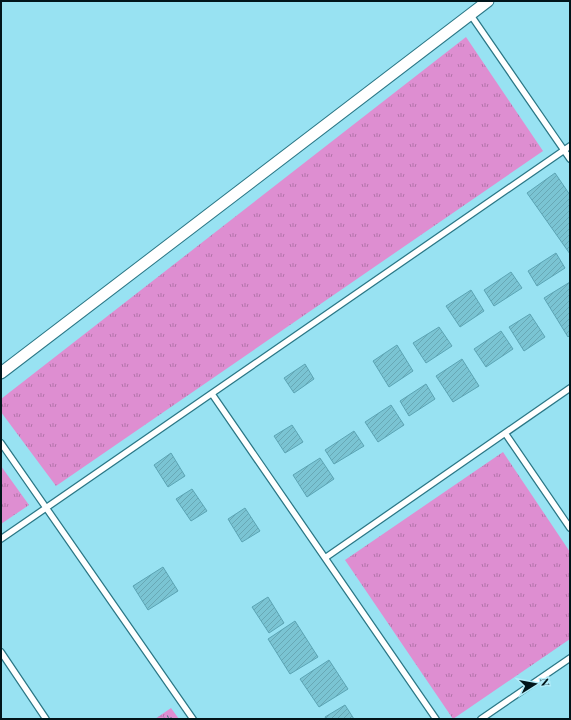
<svg xmlns="http://www.w3.org/2000/svg" width="571" height="720" font-family="'Playfair Display',serif">
<defs>
<pattern id="grass-tufts" width="24" height="20" patternUnits="userSpaceOnUse"><rect width="24" height="20" fill="#de8ed1"/><path d="M3 7l-1-3M5 7V3M7 7l1-3M15 17l-1-3M17 17v-4M19 17l1-3" fill="none" stroke="#b273a9"/></pattern>
<pattern id="building-hatch" width="6" height="6" patternUnits="userSpaceOnUse"><rect width="6" height="6" fill="#7ac4d3"/><path d="M-1 1l2-2M0 6l6-6M5 7l2-2" fill="none" stroke="#68a8b5"/></pattern>
</defs>
<rect width="100%" height="100%" fill="#98e2f2"/>
<path fill="url(#grass-tufts)" d="M 466,37 L 543,151 L 56,486 L 1,412 L 1,399 Z
M 503,452 L 570,552 L 570,639 L 453,719 L 345,560 Z
M 1,466 L 29,505 L 1,524 Z
M 171,708 L 179,719 L 155,719 Z"/>
<path fill="url(#building-hatch)" stroke="#5ba4b4" d="M 555,173 L 570,195 L 570,254 L 527,193 Z
M 556,253 L 565,268 L 537,286 L 528,271 Z
M 511,272 L 522,288 L 494,306 L 484,290 Z
M 570,282 L 570,335 L 568,337 L 544,298 Z
M 471,290 L 484,311 L 460,327 L 446,306 Z
M 530,314 L 545,337 L 524,351 L 509,327 Z
M 439,327 L 452,346 L 426,363 L 413,343 Z
M 501,331 L 513,349 L 486,367 L 474,349 Z
M 397,345 L 413,371 L 389,387 L 373,361 Z
M 462,359 L 479,386 L 453,402 L 436,376 Z
M 305,364 L 314,379 L 294,393 L 284,378 Z
M 426,384 L 435,399 L 409,416 L 400,401 Z
M 391,405 L 404,425 L 378,442 L 365,422 Z
M 292,425 L 303,442 L 285,453 L 274,436 Z
M 354,431 L 364,446 L 334,464 L 325,450 Z
M 171,453 L 185,476 L 168,487 L 154,465 Z
M 320,458 L 334,479 L 307,497 L 293,475 Z
M 192,489 L 207,511 L 191,521 L 176,499 Z
M 245,508 L 260,531 L 242,542 L 228,519 Z
M 163,567 L 178,591 L 148,610 L 133,586 Z
M 268,597 L 284,623 L 269,633 L 252,607 Z
M 295,621 L 318,657 L 290,674 L 268,639 Z
M 329,660 L 348,689 L 319,707 L 300,679 Z
M 345,705 L 354,719 L 326,719 L 325,717 Z"/>
<g fill="none" stroke-linecap="round" stroke-linejoin="round">
<defs>
<path id="service" d="M 470,14 L 570,159
M 212,394 L 436,719
M 505,433 L 570,528
M 1,443 L 193,719
M 1,539 L 570,146
M 325,558 L 570,388
M 1,652 L 46,719
M 481,719 L 570,658"/>
<path id="minor" d="M 1,373 L 488,1"/>
</defs>
<use href="#service" stroke="#2b7786" stroke-width="8"/>
<use href="#minor" stroke="#2b7786" stroke-width="13"/>
<path stroke="#46737d" stroke-width="2.5" stroke-dasharray="1 3" stroke-linecap="butt" d="M 164,719 L 169,716 L 171,719"/>
<use href="#service" stroke="#fff" stroke-width="5.5"/>
<use href="#minor" stroke="#fff" stroke-width="11"/>
</g>
<rect width="571" height="720" fill="none" stroke="#01151a" stroke-width="4"/>
<g transform="translate(535 684) rotate(79)" stroke="#b2ecf9" stroke-width="3" paint-order="stroke">
<path d="M0-3L7 15L0 10L-7 15Z" fill="#01151a"/>
<text y="-6" font-size="11" font-weight="bold" text-anchor="middle" fill="#01151a">N</text>
</g>
</svg>
